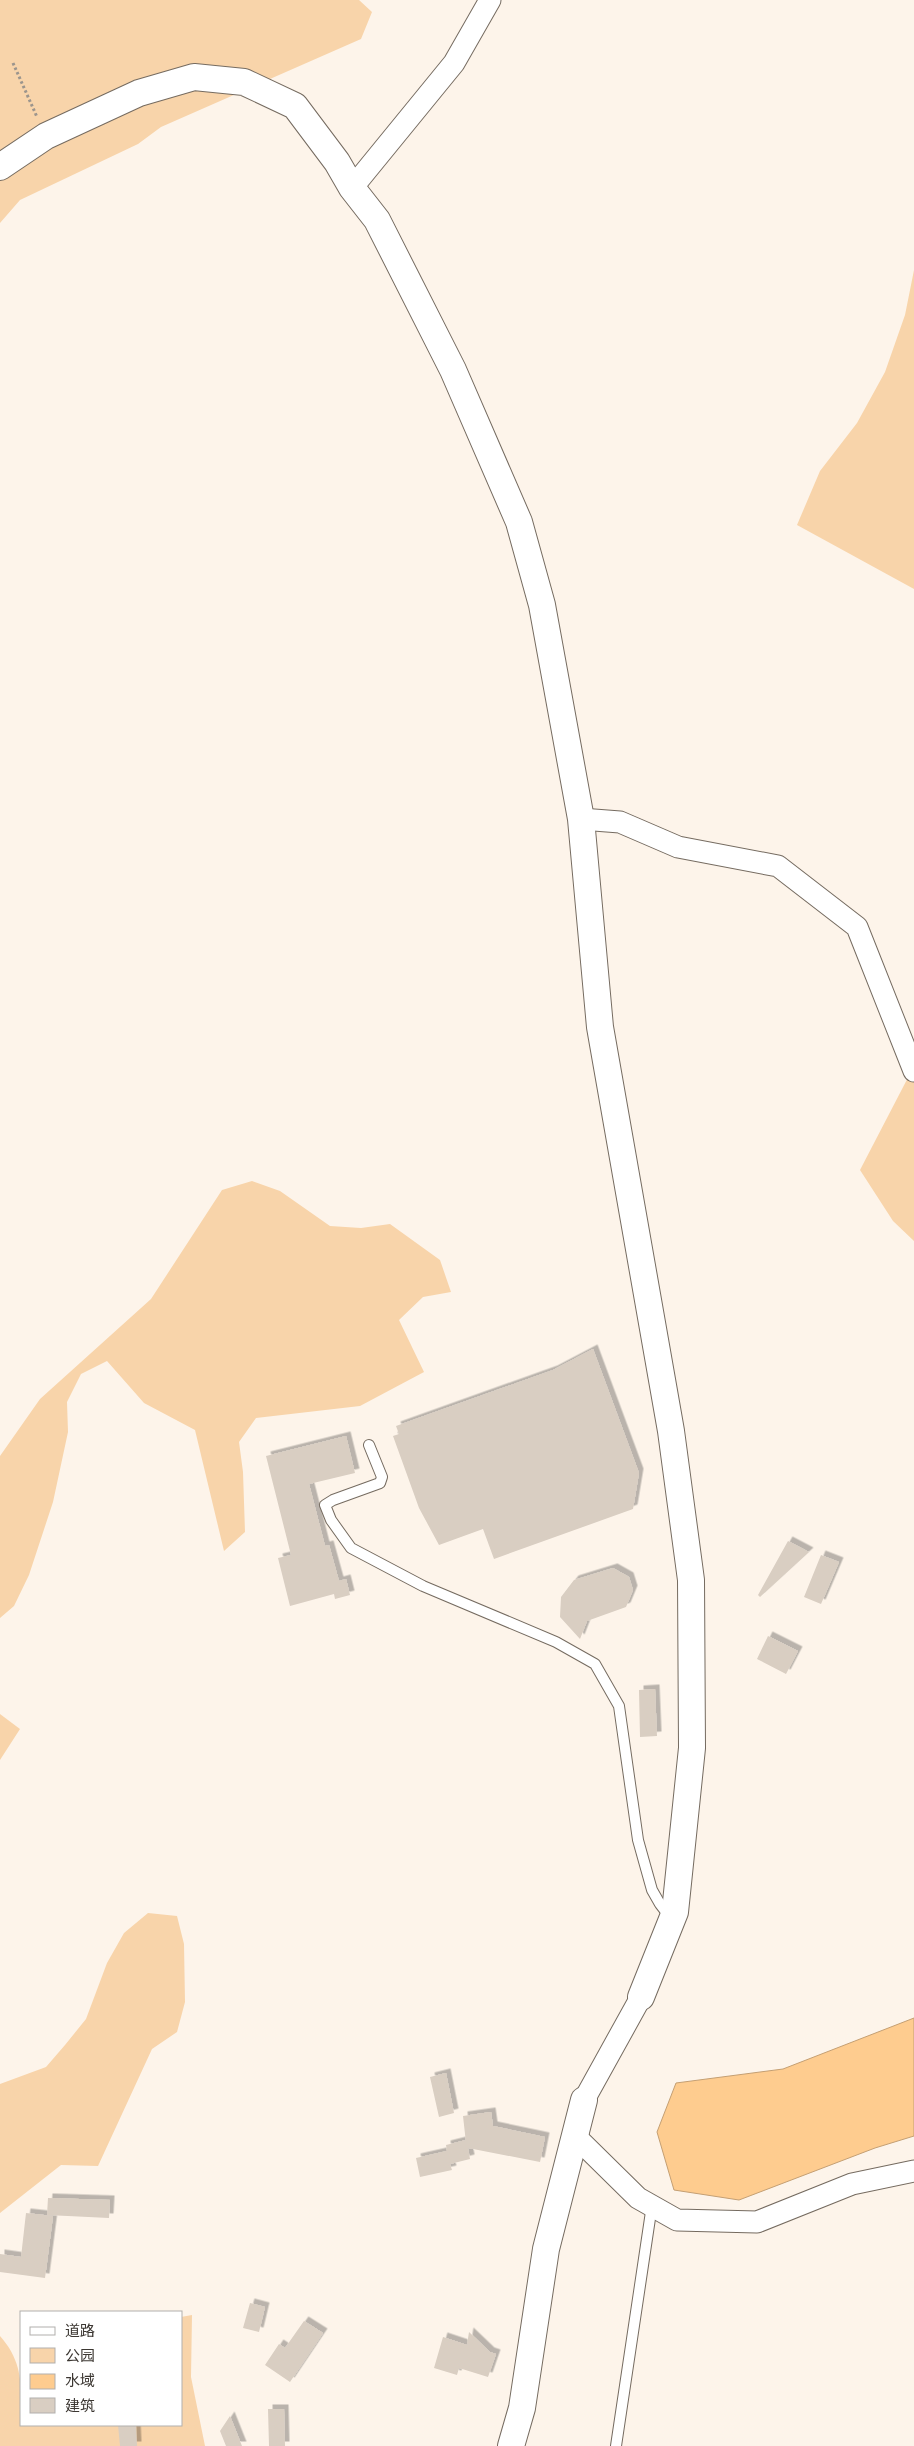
<svg xmlns="http://www.w3.org/2000/svg" width="914" height="2446" font-family="'DM Sans','Noto Sans SC',sans-serif">
<defs>
<filter id="shadow"><feDropShadow dx="4.5" dy="-4.5" stdDeviation="0" flood-color="#0004"/></filter>
</defs>
<rect width="100%" height="100%" fill="#fdf4ea"/>
<path fill="#f8d4aa" d="M 0,0 L 359,0 L 372,12 L 361,39 L 161,127 L 138,144 L 20,200 L 0,223 Z
M 914,270 L 914,589 L 797,525 L 820,471 L 857,423 L 885,372 L 905,315 Z
M 914,1066 L 914,1241 L 893,1221 L 860,1170 Z
M 252,1181 L 280,1191 L 330,1226 L 361,1228 L 390,1224 L 440,1260 L 451,1292 L 423,1297 L 399,1320 L 424,1372 L 360,1406 L 256,1418 L 239,1442 L 243,1472 L 245,1532 L 224,1551 L 195,1430 L 144,1403 L 107,1361 L 81,1374 L 67,1402 L 68,1432 L 53,1502 L 29,1575 L 14,1606 L 0,1618 L 0,1456 L 40,1399 L 151,1299 L 222,1190 Z
M 0,1714 L 20,1729 L 0,1760 Z
M 148,1913 L 177,1916 L 184,1944 L 185,2002 L 177,2032 L 152,2049 L 98,2166 L 61,2165 L 0,2213 L 0,2084 L 46,2067 L 65,2045 L 86,2019 L 107,1963 L 124,1933 Z
M 192,2315 L 191,2377 L 205,2446 L 0,2446 L 0,2336 C 25,2364 21,2390 21,2425 L 181,2425 L 181,2317 Z"/>
<path fill="#fecc8f" stroke="#c49f73" d="M 914,2018 L 914,2136 L 875,2148 L 739,2200 L 674,2190 L 657,2132 L 676,2083 L 783,2069 Z"/>
<path fill="#d9cec2" filter="url(#shadow)" d="M 593,1349 L 639,1473 L 633,1509 L 494,1559 L 483,1529 L 439,1545 L 419,1508 L 393,1436 L 399,1434 L 396,1426 L 553,1370 Z
M 346,1436 L 355,1473 L 309,1484 L 325,1546 L 329,1545 L 339,1581 L 346,1579 L 350,1595 L 335,1599 L 334,1594 L 290,1606 L 278,1558 L 291,1555 L 266,1456 Z
M 788,1541 L 809,1552 L 760,1597 L 758,1595 Z
M 821,1555 L 839,1562 L 821,1604 L 804,1597 Z
M 613,1568 L 629,1577 L 633,1590 L 626,1607 L 587,1621 L 580,1639 L 560,1617 L 561,1597 L 574,1580 Z
M 768,1636 L 798,1651 L 786,1674 L 757,1659 Z
M 655,1689 L 657,1736 L 640,1737 L 639,1690 Z
M 446,2073 L 454,2113 L 439,2117 L 430,2077 Z
M 491,2112 L 493,2126 L 545,2137 L 540,2162 L 468,2148 L 470,2159 L 450,2164 L 452,2170 L 420,2177 L 416,2158 L 447,2151 L 446,2145 L 466,2140 L 466,2143 L 463,2116 Z
M 48,2198 L 110,2200 L 109,2218 L 47,2215 Z
M 26,2213 L 53,2216 L 45,2278 L 0,2272 L 0,2254 L 21,2257 Z
M 250,2303 L 265,2307 L 259,2332 L 243,2328 Z
M 304,2321 L 323,2333 L 290,2382 L 265,2365 L 279,2344 L 285,2348 Z
M 469,2332 L 490,2352 L 496,2354 L 488,2377 L 459,2368 L 457,2375 L 434,2368 L 443,2337 L 467,2345 Z
M 268,2409 L 284,2409 L 285,2446 L 269,2446 Z
M 230,2416 L 242,2446 L 226,2446 L 220,2431 Z
M 118,2425 L 136,2425 L 137,2446 L 120,2446 Z"/>
<g fill="none" stroke-linecap="round" stroke-linejoin="round">
<defs>
<path id="service" d="M 369,1445 L 382,1477 L 380,1483 L 333,1500 L 325,1505 L 331,1520 L 351,1548 L 423,1586 L 556,1642 L 595,1664 L 619,1706 L 638,1840 L 652,1890 L 660,1904 L 670,1917
M 616,2446 L 652,2205"/>
<path id="minor" d="M 352,188 L 454,63 L 490,0
M 581,819 L 620,822 L 678,847 L 778,866 L 857,927 L 914,1071
M 584,2100 L 641,1997
M 575,2136 L 638,2198 L 677,2220 L 757,2222 L 852,2184 L 914,2171"/>
<path id="tertiary" d="M 0,167 L 46,136 L 139,93 L 194,77 L 244,82 L 295,106 L 337,162 L 352,188 L 377,220 L 453,370 L 519,522 L 542,605 L 581,819 L 600,1027 L 671,1431 L 691,1580 L 692,1748 L 675,1912 L 641,1997
M 511,2446 L 522,2408 L 546,2249 L 584,2100"/>
</defs>
<use href="#service" stroke="#756b60" stroke-width="12"/>
<use href="#minor" stroke="#756b60" stroke-width="23"/>
<use href="#tertiary" stroke="#756b60" stroke-width="28"/>
<path stroke="#9c958d" stroke-width="3" stroke-dasharray="2.5 2.5" stroke-linecap="butt" d="M 13,63 L 37,117"/>
<use href="#service" stroke="#fff" stroke-width="10"/>
<use href="#minor" stroke="#fff" stroke-width="21"/>
<use href="#tertiary" stroke="#fff" stroke-width="26"/>
</g>
<rect x="20" y="2311" width="162" height="115" fill="#ffffff" stroke="#b1afad"/>
<rect x="30" y="2327" width="25" height="8" fill="#ffffff" stroke="#b1afad"/>
<text x="65" y="2336" font-size="15" fill="#3c3732">道路</text>
<rect x="30" y="2348" width="25" height="15" fill="#f8d4aa" stroke="#b1afad"/>
<text x="65" y="2361" font-size="15" fill="#3c3732">公园</text>
<rect x="30" y="2374" width="25" height="15" fill="#fecc8f" stroke="#b1afad"/>
<text x="65" y="2386" font-size="15" fill="#3c3732">水域</text>
<rect x="30" y="2398" width="25" height="15" fill="#d9cec2" stroke="#b1afad"/>
<text x="65" y="2411" font-size="15" fill="#3c3732">建筑</text>
</svg>
